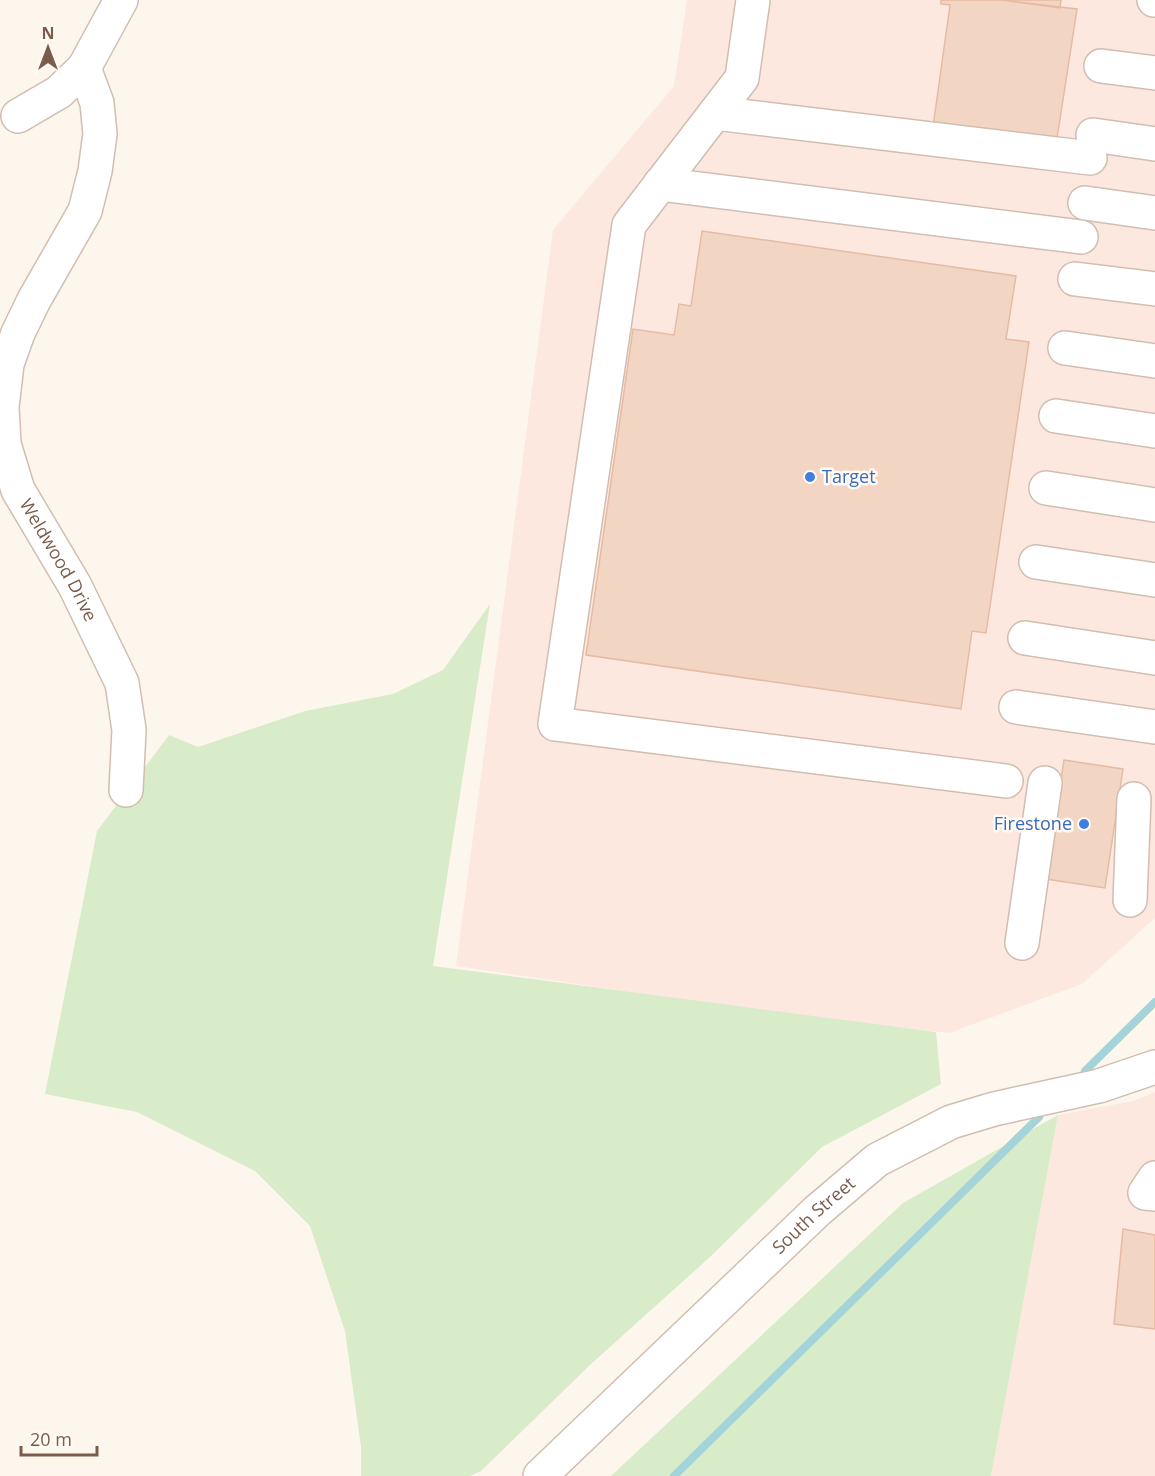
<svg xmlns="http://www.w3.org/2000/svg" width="1155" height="1476" font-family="'Open Sans',sans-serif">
<rect width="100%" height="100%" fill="#fdf6ec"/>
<path fill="#fde8e0" d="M 687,0 L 1155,0 L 1155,918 L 1082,984 L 949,1033 L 771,1013 L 456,966 L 553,230 L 674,86 Z
M 1155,1092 L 1155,1476 L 991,1476 L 1058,1115 L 1133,1101 Z"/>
<path fill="#d8ecc9" d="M 490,604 L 433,966 L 936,1032 L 941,1084 L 822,1147 L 710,1257 L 591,1364 L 481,1471 L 470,1476 L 361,1476 L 361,1447 L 345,1331 L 310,1226 L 255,1171 L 137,1112 L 45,1094 L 97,831 L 169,735 L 198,747 L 305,711 L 393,694 L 443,670 Z
M 1058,1115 L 991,1476 L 611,1476 L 903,1203 Z"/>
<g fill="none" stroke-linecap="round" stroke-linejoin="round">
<path stroke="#a5d3da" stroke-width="8" d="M 1085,1071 L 1155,1002
M 674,1476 L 1039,1117"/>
</g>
<path fill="#f3d5c3" stroke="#e6bba3" stroke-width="1.5" d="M 941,0 L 1001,0 L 1077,9 L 1056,145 L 933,127 L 950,5 L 941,4 Z
M 1001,0 L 1061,0 L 1060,8 Z
M 702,231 L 1016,276 L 1006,339 L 1029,342 L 986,633 L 972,631 L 961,709 L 586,655 L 633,329 L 674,335 L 679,304 L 691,306 Z
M 1064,760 L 1123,769 L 1105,888 L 1046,879 Z
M 1123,1229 L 1155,1235 L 1155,1329 L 1114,1324 Z"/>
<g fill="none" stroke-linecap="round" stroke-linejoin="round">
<defs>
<g id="minor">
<path id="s1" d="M 121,0 L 84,68 L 97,103 L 100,134 L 95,171 L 85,211 L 34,300 L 18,333 L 7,364 L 2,407 L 4,444 L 18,490 L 75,586 L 122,683 L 129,730 L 126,790"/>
<path d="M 753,0 L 742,78 L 629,225 L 555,724 L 1006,781"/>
<path d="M 1154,0 L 1155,0"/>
<path d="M 1101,66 L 1155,73"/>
<path d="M 715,113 L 1090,158"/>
<path d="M 18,116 L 59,92 L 84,68"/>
<path d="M 1093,135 L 1155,144"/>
<path d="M 660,184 L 1081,237"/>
<path d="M 1085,203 L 1155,213"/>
<path d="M 1075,279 L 1155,289"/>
<path d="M 1065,348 L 1155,361"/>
<path d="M 1056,416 L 1155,431"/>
<path d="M 1046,488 L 1155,505"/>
<path d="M 1036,562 L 1155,580"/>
<path d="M 1025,638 L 1155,658"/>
<path d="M 1016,707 L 1155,727"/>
<path d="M 1130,900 L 1134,799"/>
<path d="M 1022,943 L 1045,783"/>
<path d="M 1155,1178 L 1145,1193 L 1155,1194"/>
<path id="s2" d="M 540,1476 L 817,1211 L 877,1160 L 951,1122 L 994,1109 L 1099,1086 L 1155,1067"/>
</g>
</defs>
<use href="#minor" stroke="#d1beb0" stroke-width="36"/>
<use href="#minor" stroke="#fff" stroke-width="33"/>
</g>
<g fill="#3f7fe0" stroke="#fffaf3" stroke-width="2">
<circle cx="810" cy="477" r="6"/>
<circle cx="1084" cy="824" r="6"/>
</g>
<g text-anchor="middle" stroke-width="5" stroke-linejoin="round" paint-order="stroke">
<g font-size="18" fill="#366cbe" stroke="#fffaf3" text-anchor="start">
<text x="822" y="483">Target</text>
<text x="1072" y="830" text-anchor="end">Firestone</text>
</g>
<g font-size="18" fill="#7a5c4d" stroke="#fffaf3">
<text dy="6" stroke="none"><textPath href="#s1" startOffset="606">Weldwood Drive</textPath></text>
<text dy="6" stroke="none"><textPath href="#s2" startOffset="378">South Street</textPath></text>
</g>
</g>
<g transform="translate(48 48)" stroke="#fffaf3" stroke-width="4.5" paint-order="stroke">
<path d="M0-4.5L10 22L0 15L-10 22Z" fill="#7a5c4d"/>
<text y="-9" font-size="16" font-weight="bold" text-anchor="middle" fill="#7a5c4d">N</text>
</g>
<path d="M21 1446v9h76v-9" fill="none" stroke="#7a5c4d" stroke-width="3"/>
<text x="30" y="1446" font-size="18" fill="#7a5c4d" stroke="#fffaf3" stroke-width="4.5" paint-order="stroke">20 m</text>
</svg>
